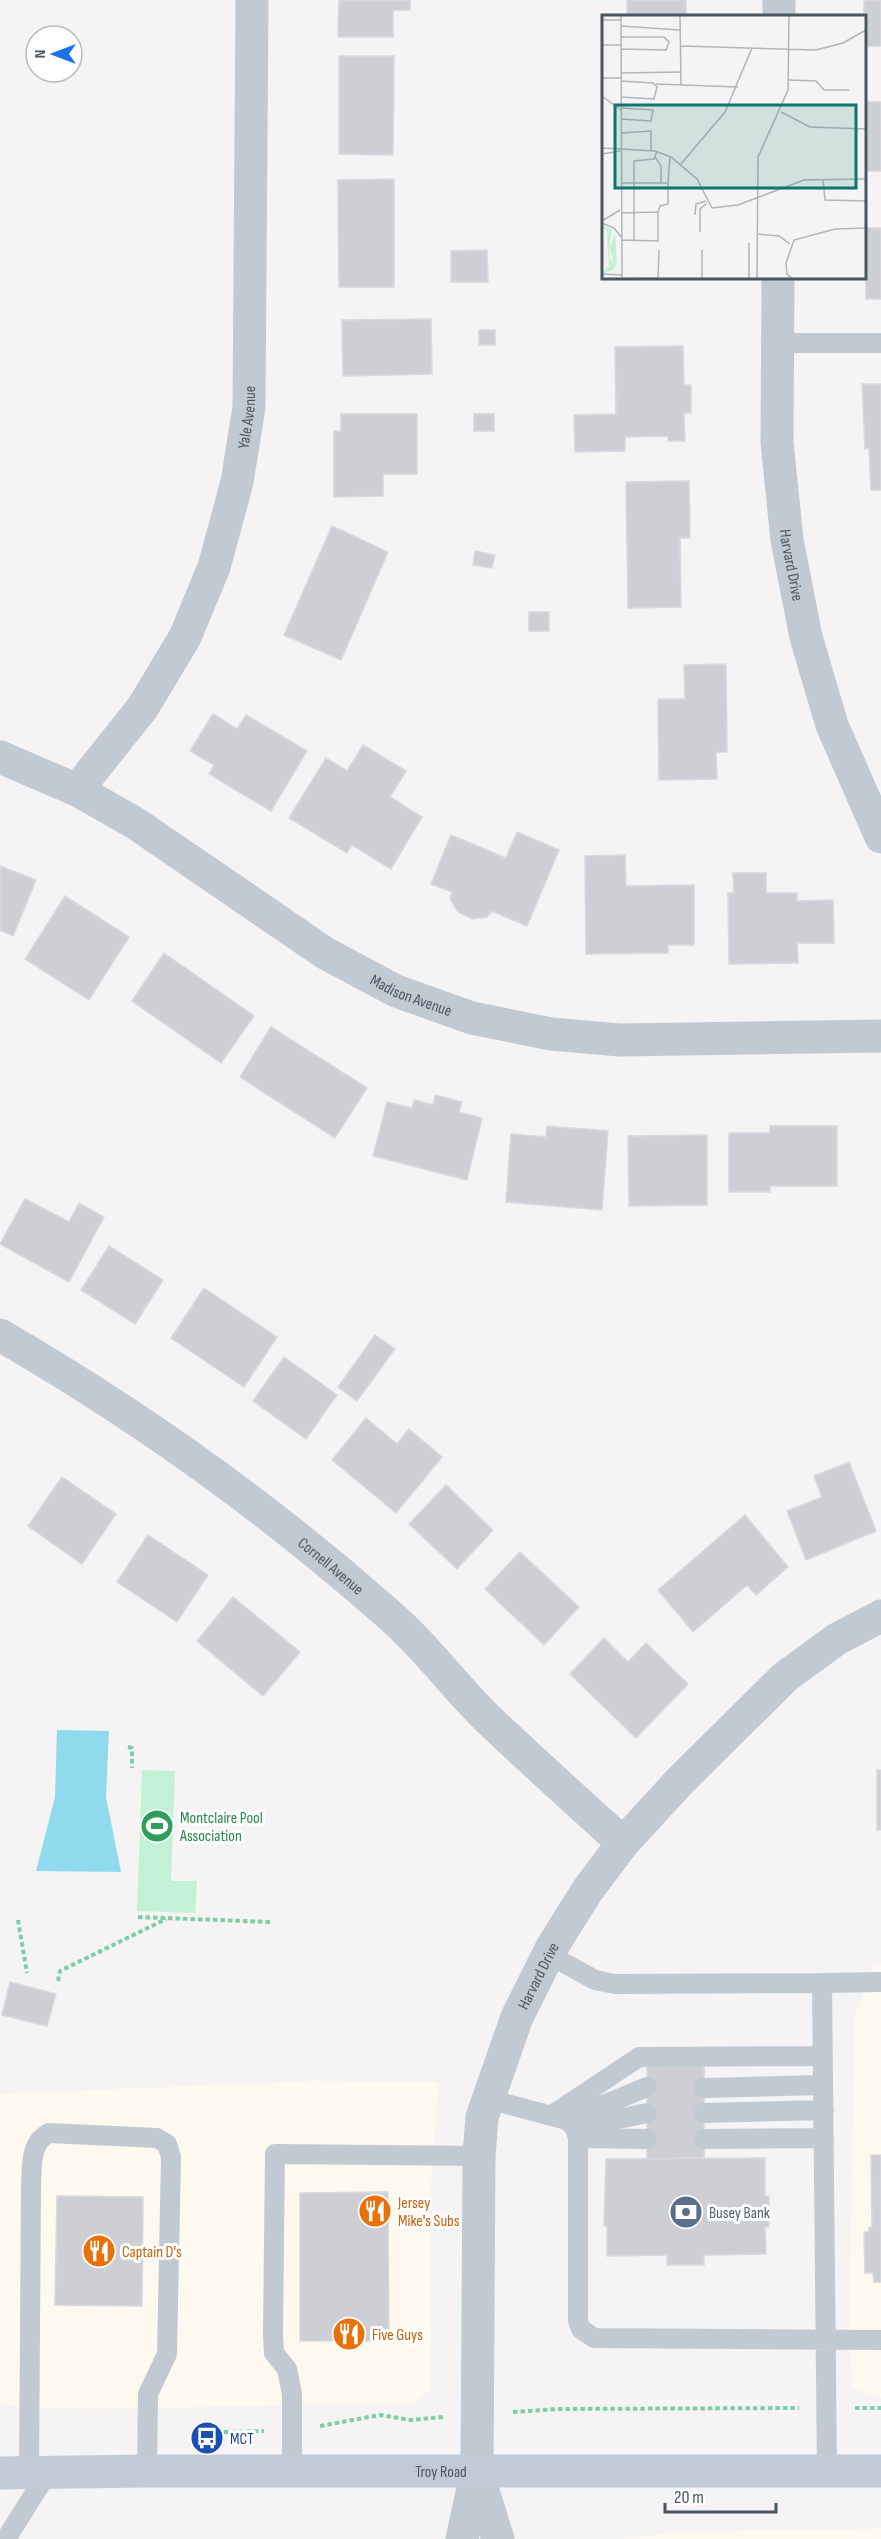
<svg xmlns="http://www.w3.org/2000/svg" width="881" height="2539" font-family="'Sofia Sans Condensed',sans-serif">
<rect width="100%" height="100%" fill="#f5f3f3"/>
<path fill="#fdf9ef" d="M 874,1965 L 881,1965 L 881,2398 L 852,2388 L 849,2322 L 855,2016 Z
M 312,2081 L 439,2082 L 430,2194 L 431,2391 L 413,2403 L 83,2409 L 0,2405 L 0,2094 Z
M 881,2529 L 881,2539 L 623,2539 L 668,2533 L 748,2530 Z"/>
<path fill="#c3f1d5" d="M 142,1770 L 175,1771 L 171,1881 L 197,1881 L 195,1913 L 137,1911 Z"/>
<path fill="#90daee" d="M 57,1730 L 109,1731 L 106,1797 L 121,1872 L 36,1871 L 55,1797 Z"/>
<path fill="#cdcfd5" stroke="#d7d9de" stroke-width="1.5" d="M 339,0 L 410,0 L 410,10 L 393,10 L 393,37 L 338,37 Z
M 627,0 L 686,0 L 686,16 L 627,16 Z
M 864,0 L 881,0 L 881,46 L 864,46 Z
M 339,56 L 394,56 L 393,155 L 339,154 Z
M 866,102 L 881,102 L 881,171 L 865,171 Z
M 394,179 L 394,287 L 339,287 L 338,180 Z
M 866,228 L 881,228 L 881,299 L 866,299 Z
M 487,250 L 488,282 L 451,282 L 451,251 Z
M 431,319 L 432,374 L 343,376 L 342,320 Z
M 479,330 L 495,330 L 495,345 L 479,345 Z
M 683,346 L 684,385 L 691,385 L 691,413 L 684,413 L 685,441 L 668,441 L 668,436 L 625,437 L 625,451 L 575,452 L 574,415 L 616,414 L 615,347 Z
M 862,384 L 881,384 L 881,490 L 871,490 L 869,448 L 865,449 Z
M 341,414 L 417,414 L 417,474 L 383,474 L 383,496 L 334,497 L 334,431 L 341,431 Z
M 474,414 L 494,414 L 494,431 L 474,431 Z
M 689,481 L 690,538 L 680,538 L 681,607 L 628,608 L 626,482 Z
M 332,526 L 388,552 L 341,660 L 284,635 Z
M 475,551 L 495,555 L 492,568 L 473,565 Z
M 529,612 L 549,612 L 549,631 L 529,631 Z
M 726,664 L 727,752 L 716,752 L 717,779 L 659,780 L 658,699 L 685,699 L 684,665 Z
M 213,714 L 237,729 L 246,715 L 307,751 L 271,811 L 209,774 L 214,765 L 190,751 Z
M 363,745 L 406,771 L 390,797 L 422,817 L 391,869 L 352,845 L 347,853 L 289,818 L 326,758 L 347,771 Z
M 517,832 L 559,850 L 527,926 L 492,911 L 487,917 L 472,919 L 458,912 L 450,899 L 452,892 L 431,884 L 451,835 L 506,858 Z
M 625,855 L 626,886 L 694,885 L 694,945 L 668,945 L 668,953 L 586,954 L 585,856 Z
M 0,866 L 36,880 L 13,936 L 0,930 Z
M 733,873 L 766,873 L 766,893 L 797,893 L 797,901 L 833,900 L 834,943 L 797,943 L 798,963 L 729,964 L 728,893 L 734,893 Z
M 65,896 L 129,937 L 89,1000 L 25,959 Z
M 164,953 L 254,1016 L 221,1063 L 132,1001 Z
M 271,1027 L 367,1088 L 335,1138 L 240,1077 Z
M 435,1095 L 462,1102 L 459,1112 L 482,1118 L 467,1180 L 373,1156 L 387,1102 L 412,1108 L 414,1100 L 433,1105 Z
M 547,1126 L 608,1131 L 602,1210 L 506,1202 L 511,1134 L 546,1137 Z
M 770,1126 L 837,1126 L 837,1186 L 770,1186 L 770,1192 L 729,1192 L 729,1133 L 770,1133 Z
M 707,1135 L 707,1205 L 629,1206 L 628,1136 Z
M 25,1199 L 69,1222 L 79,1203 L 104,1217 L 69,1282 L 0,1244 Z
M 109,1246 L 163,1280 L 135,1324 L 81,1290 Z
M 204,1288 L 277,1337 L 244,1387 L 171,1338 Z
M 375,1335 L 395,1349 L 357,1401 L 338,1387 Z
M 284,1357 L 337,1395 L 306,1439 L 253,1401 Z
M 366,1418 L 397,1444 L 409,1429 L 442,1457 L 396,1513 L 332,1460 Z
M 849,1462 L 876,1531 L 806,1560 L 787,1511 L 822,1497 L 814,1476 Z
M 62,1477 L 116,1514 L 82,1564 L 28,1526 Z
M 446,1485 L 493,1530 L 457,1569 L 409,1524 Z
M 745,1515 L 788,1567 L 756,1595 L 747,1585 L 693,1632 L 658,1590 Z
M 148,1535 L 208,1575 L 177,1622 L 117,1582 Z
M 520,1552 L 579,1607 L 544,1645 L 485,1589 Z
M 233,1597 L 300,1652 L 263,1696 L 197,1641 Z
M 604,1638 L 628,1662 L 646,1643 L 688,1684 L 636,1738 L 570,1674 Z
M 877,1770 L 881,1770 L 881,1830 L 877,1830 Z
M 10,1982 L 56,1994 L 47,2026 L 2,2015 Z
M 704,2064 L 704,2158 L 647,2159 L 647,2066 Z
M 871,2155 L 881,2155 L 881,2282 L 874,2282 L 873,2273 L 865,2273 L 864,2232 L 869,2232 L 869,2227 L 872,2227 Z
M 765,2158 L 765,2196 L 769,2196 L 769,2227 L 765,2227 L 766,2254 L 704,2255 L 704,2265 L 667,2265 L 667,2255 L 607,2256 L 607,2226 L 604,2226 L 606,2159 Z
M 388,2192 L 389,2341 L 300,2341 L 300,2193 Z
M 57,2196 L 143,2197 L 142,2306 L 55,2305 Z"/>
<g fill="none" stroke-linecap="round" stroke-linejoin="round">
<path stroke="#7ad0a6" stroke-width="4" stroke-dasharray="4.5 3" stroke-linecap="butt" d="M 128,1747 L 132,1748 L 132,1768
M 138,1917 L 270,1922
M 18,1920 L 27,1973
M 58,1981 L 60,1971 L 166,1919
M 855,2408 L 881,2408
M 513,2412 L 557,2409 L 799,2408
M 320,2426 L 380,2415 L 411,2420 L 443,2417
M 224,2432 L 264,2431"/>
<path stroke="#c1cad2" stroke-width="20" d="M 778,343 L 881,343
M 548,1954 L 595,1980 L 615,1984 L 822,1983 L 827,2471
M 822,1983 L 881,1982
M 704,2088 L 823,2085
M 488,2099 L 567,2120 L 575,2128 L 578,2138 L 578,2321 L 581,2329 L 594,2338 L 881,2340
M 704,2113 L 824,2110
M 552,2115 L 639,2057 L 823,2056
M 567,2120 L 647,2087
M 575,2128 L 647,2113
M 578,2138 L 647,2139
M 704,2139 L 824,2138
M 292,2471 L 292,2394 L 287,2369 L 274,2353 L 273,2334 L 275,2154 L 479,2156
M 29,2472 L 31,2185 C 32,2166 30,2142 49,2133 L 157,2138 L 167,2144 L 171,2157 L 167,2354 L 148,2394 L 147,2471
M 6,2539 L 48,2472"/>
<g stroke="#c1cad2" stroke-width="33">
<path d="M 779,16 L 779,0"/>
<path id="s1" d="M 778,278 L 777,442 L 787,540 L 806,637 L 832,725 L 881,837"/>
<path id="s2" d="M 0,757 L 77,790 L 135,823 L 325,953 L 396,991 L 472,1018 L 551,1034 L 620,1040 L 881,1036"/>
<path id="s3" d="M 77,790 L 143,707 L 185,637 L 214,567 L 237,482 L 249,407 L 252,0"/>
<path id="s4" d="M 0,1335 C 138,1415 267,1507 386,1612 C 424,1644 454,1686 489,1720 C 533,1762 578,1802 623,1843"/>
<path d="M 477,2472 L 498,2539"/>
<path id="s5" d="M 462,2539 L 477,2470 L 479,2156 L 482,2117 L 517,2017 L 552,1947 L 587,1891 L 623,1843 L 680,1781 L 785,1677 L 837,1639 L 881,1616"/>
</g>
<path stroke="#c1cbd6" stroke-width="33" id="s6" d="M 0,2473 L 147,2471 L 881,2471"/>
</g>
<defs>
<symbol id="stadium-disc" viewBox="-11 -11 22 22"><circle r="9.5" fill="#2e9e5b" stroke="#fff"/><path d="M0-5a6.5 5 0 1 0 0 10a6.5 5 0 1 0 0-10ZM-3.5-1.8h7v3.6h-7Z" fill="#fff"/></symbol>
<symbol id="restaurant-disc" viewBox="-11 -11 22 22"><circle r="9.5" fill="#e8710a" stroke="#fff"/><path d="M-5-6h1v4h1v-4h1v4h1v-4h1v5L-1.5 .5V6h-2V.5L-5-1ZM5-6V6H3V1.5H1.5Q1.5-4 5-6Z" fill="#fff"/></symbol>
<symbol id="bank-disc" viewBox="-11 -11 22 22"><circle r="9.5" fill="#5c6f8a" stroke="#fff"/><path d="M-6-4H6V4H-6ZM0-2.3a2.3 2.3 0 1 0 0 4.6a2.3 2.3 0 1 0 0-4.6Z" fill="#fff"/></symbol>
<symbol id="bus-disc" viewBox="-11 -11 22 22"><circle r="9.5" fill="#1a4fb4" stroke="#fff"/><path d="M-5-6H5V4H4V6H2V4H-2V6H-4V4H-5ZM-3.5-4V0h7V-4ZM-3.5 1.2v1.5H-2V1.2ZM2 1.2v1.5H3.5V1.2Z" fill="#fff"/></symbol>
</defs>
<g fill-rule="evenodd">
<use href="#stadium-disc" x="138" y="1807" width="38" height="38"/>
<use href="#restaurant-disc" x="356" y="2192" width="38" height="38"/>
<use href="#bank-disc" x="667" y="2193" width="38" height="38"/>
<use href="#restaurant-disc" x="80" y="2232" width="38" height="38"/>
<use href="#restaurant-disc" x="330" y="2315" width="38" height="38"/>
<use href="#bus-disc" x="188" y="2419" width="38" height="38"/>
</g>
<g text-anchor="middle" stroke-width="6" stroke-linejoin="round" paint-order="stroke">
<g font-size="16" fill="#4a5661" stroke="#fff">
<text dy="6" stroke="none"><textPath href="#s3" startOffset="417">Yale Avenue</textPath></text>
<text dy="6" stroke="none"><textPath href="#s1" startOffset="288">Harvard Drive</textPath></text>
<text dy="6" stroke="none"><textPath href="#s2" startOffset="477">Madison Avenue</textPath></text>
<text dy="6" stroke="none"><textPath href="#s4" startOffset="404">Cornell Avenue</textPath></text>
<text dy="6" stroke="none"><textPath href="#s5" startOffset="576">Harvard Drive</textPath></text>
<text dy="6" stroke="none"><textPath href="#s6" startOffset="441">Troy Road</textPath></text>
</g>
<g font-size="16" fill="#27864d" stroke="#fff" text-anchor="start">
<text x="180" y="1823">Montclaire Pool<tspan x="180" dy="18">Association</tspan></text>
</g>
<g font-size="16" fill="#c56008" stroke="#fff" text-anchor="start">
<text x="398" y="2208">Jersey<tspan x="398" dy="18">Mike's Subs</tspan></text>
<text x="122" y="2257">Captain D's</text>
<text x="372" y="2340">Five Guys</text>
</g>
<g font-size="16" fill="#4e5e75" stroke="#fff" text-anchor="start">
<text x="709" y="2218">Busey Bank</text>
</g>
<g font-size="16" fill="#164399" stroke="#fff" text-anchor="start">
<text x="230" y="2444">MCT</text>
</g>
</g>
<g transform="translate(602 15)">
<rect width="264" height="264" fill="#f5f3f3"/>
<path d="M 0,211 L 10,214 L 7,234 L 8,243 L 12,251 L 8,232 L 13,218 L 15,249 L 11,255 L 0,258 L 7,251 L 5,216 Z" fill="#c3f1d5"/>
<path fill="none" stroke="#b1b4b9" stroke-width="1.5" d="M 19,0 L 20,264M 78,0 L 79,70M 0,5 L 19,5M 19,11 L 78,15M 0,30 L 19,30M 79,31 L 214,35 L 241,28 L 264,15M 19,34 L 64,35 L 67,27 L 62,22 L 19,22M 19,58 L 78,57M 0,63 L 19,63M 187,65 L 214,66 L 222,75 L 247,75M 19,66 L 51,68 L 55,72 L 52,84 L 19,82M 54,69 L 136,72M 0,81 L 19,95M 19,93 L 51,95 L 49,106 L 19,104M 179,97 L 208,112 L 264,114M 19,118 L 49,116 L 49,135M 0,133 L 53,136 L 69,142 L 95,164 L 110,193 L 136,190 L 202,165 L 264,164M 0,139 L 18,136M 53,142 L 59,151 L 59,168M 79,149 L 123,97 L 150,33M 221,164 L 223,185 L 264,186M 19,168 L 66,168 L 68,142M 19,198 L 56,197 L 58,191 L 66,189 L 66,168M 93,200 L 94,189 L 104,186M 0,206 L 18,195M 0,208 L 12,213 L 20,223M 98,217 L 98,194 L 105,188M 155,219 L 177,221 L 188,229M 20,225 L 56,226 L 56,197M 32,225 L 32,146 L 52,144 L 55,136M 147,228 L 147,264M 100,235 L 100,264M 0,259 L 21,260M 2,264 L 56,263M 56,264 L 57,235M 155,264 L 156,142 L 186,75 L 187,0M 191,264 L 185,259 L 184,248 L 192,225 L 233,214 L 264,213"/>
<path fill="#0f766e" fill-opacity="0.15" stroke="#0f766e" stroke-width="3" d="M 13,90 L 254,90 L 254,173 L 13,173 Z"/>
<rect width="264" height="264" fill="none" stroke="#4a5661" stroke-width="3"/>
</g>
<g transform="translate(54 54) rotate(270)"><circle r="28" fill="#ffffff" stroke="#b7bbc0" stroke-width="1.5"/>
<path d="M0-4.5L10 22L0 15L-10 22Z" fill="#1a73e8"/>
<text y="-9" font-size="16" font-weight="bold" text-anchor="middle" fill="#4a5661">N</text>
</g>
<path d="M665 2503v9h111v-9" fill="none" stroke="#4a5661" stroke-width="3"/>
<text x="674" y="2503" font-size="18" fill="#4a5661" stroke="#ffffff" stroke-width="4.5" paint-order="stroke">20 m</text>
</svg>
